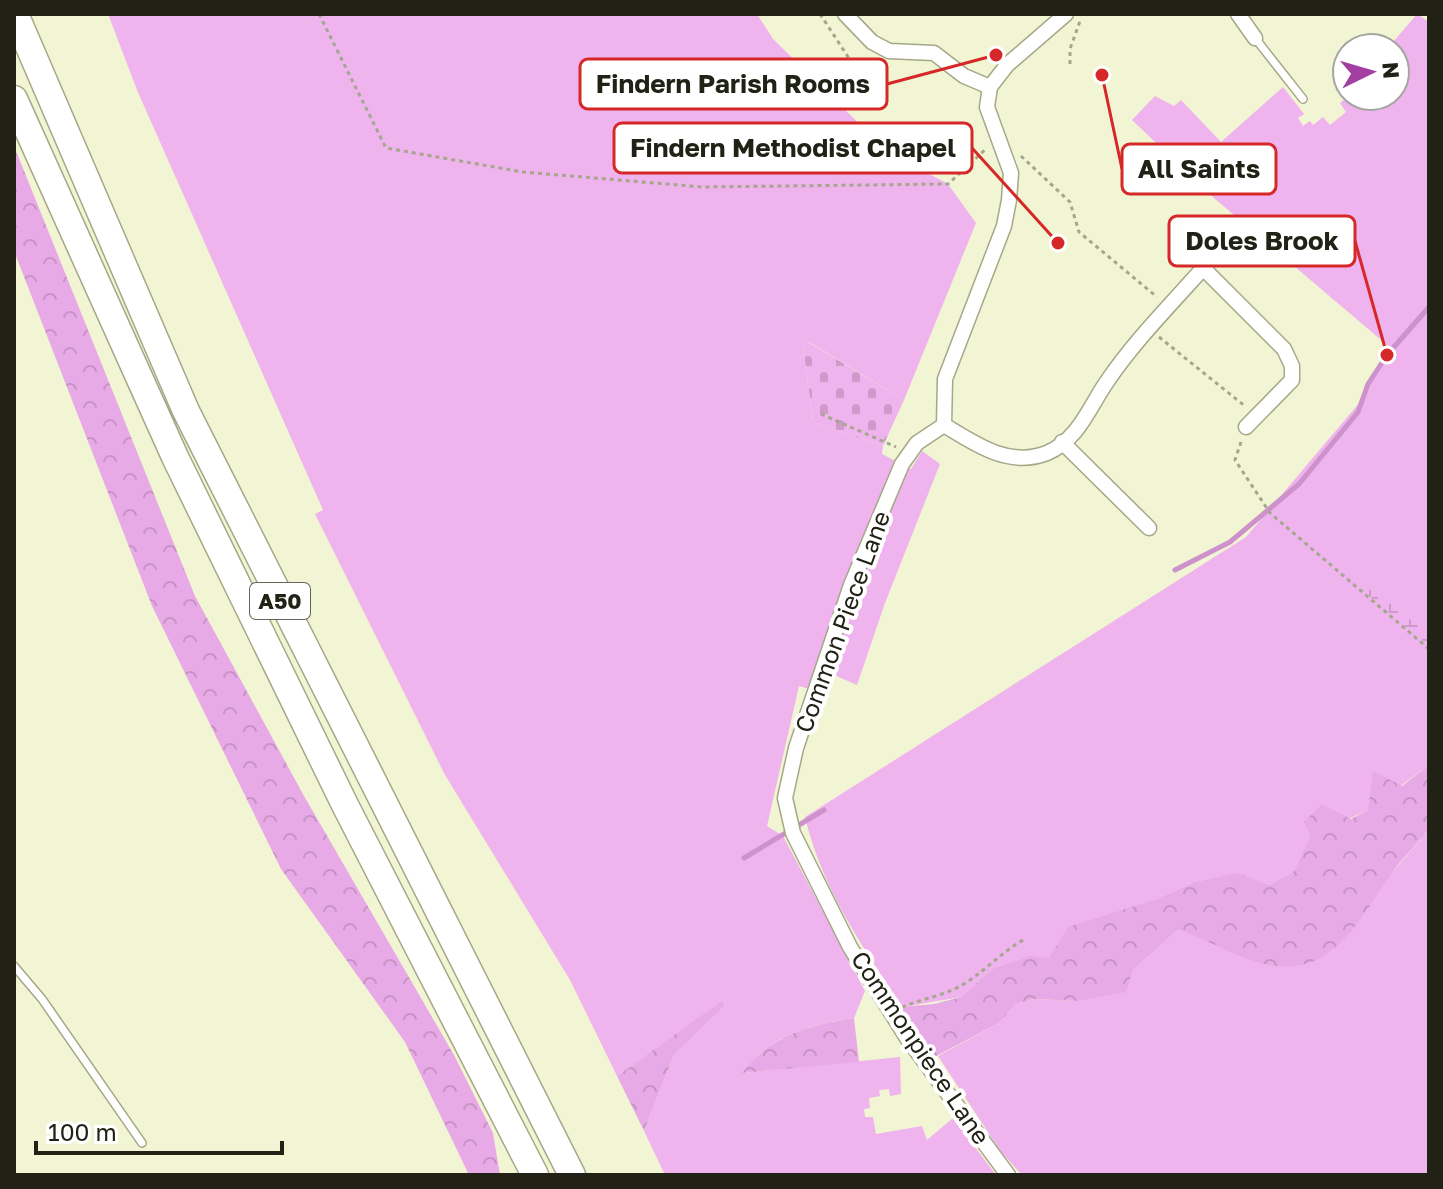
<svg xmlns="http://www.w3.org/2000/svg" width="1443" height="1189" font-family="'Golos Text',sans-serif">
<defs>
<pattern id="forest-crowns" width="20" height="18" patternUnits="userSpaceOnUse" patternTransform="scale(2)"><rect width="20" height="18" fill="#e8aae6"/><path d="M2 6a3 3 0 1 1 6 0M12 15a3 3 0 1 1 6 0" fill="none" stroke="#c792c4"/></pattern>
<pattern id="wetland-marsh" width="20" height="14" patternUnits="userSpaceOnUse" patternTransform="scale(2)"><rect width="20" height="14" fill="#efb3ed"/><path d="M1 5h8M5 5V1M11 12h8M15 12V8" fill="none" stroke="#cd9aca"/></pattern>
<pattern id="cemetery-stones" width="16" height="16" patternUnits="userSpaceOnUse" patternTransform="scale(2)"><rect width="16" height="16" fill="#efb3ed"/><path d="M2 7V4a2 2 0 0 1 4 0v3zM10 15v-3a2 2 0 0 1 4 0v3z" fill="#cd9aca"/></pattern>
</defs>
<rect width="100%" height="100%" fill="#f2f5d3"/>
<path fill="#efb3ed" d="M 108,14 L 757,14 L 773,39 L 888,152 L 948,184 L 976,223 L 904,400 L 809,342 L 803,345 L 813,422 L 883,446 L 882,454 L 911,469 L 922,451 L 940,464 L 885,603 L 857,685 L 818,668 L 813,690 L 799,686 L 767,826 L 783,836 L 865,991 L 854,1018 C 809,1025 770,1035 743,1073 L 900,1057 L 901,1094 L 890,1096 L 889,1089 L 879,1090 L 880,1096 L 869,1098 L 870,1108 L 864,1109 L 865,1117 L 873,1117 L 876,1134 L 922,1126 L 927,1140 L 953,1118 L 996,1175 L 665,1175 L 644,1131 L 674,1055 L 725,1006 L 722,1002 L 617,1076 L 570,980 L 445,775 L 315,514 L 323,510 L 137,90 Z
M 1417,14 L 1429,22 L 1429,765 L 1368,810 L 1312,836 L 1294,871 L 1269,885 L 1238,874 L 1194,882 L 1154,900 L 1049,958 L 992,969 L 961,997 L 903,1007 C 862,947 822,888 805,817 L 1246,537 L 1366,395 L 1387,345 L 1214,198 L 1132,120 L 1155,96 L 1174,106 L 1181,100 L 1221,142 L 1283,87 L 1304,114 L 1298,118 L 1303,126 L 1310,121 L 1313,125 L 1323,117 L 1330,125 L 1346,112 L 1340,103 L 1346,98 L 1339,90 L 1344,85 L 1347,96 L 1395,96 L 1395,48 L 1388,48 Z
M 1429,829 L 1429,1175 L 1022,1175 L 1001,1152 L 938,1056 L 999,1023 L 1016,1004 L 1034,999 L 1077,1001 L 1133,970 L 1178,930 C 1213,940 1242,957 1276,966 L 1392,873 Z"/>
<path fill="url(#forest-crowns)" d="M 14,146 L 195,596 L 304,796 L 454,1055 L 493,1133 L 500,1175 L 469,1175 L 405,1042 L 281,869 L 152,606 L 14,251 Z
M 1429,765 L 1429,829 C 1416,845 1401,860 1389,877 C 1360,918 1335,973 1276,966 C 1241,962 1212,940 1178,930 L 1133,970 L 1126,992 L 1077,1001 L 1034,999 L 1016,1004 L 999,1023 L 925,1062 L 888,1008 L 934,1004 L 961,997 L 992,969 L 1031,956 L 1049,958 L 1068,927 L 1154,900 L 1194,882 L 1238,873 L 1269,885 L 1294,871 L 1311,836 L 1304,822 L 1322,804 L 1351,819 L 1368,810 L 1373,771 L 1402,786 Z
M 722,1001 L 725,1006 L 674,1055 L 644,1131 L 617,1076 Z
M 854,1018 L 859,1062 L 742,1073 C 770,1036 808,1025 854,1018 Z"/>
<path fill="url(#wetland-marsh)" d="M 1364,582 L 1429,635 L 1429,646 L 1360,588 Z"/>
<path fill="url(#cemetery-stones)" d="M 808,342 L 904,400 L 883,446 L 813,422 L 803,345 Z"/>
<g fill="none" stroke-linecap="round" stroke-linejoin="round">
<path stroke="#cd91cb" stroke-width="5" d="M 1175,570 L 1230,542 L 1299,484 L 1358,412 L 1368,384 L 1387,355 L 1429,307
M 744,858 L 824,810"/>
<defs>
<path id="lane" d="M 1255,38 L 1303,99
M 14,966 L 42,999 L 142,1143"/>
<path id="street" d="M 845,14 L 872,42 L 889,51 L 934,53 L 964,76 L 990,87
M 1238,14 L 1255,38
M 1204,269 L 1284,349 L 1292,366 L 1292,380 L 1246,427
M 944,425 C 975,444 1009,468 1047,453 C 1078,440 1089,408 1106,383 C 1141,331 1190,286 1230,237
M 1062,442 L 1149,528
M 1008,1175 L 907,1038 L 850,947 L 793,833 L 785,798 L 796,748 L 851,585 L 902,464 L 917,443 L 944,425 L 945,379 L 1004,226 L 1009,200 L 1011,173 L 987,107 L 990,87 L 1007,65 L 1066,14"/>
<path id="highway" d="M 15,14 L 186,411 L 572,1175
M 14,99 L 175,457 L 345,805 L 535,1175"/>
</defs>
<use href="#lane" stroke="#a5a787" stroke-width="10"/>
<use href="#street" stroke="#a5a787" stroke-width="17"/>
<use href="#highway" stroke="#a5a787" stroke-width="29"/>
<path stroke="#a5a78d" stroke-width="3" stroke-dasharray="4 4" stroke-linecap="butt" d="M 319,14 L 386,148 L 523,172 L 702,187 L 948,184 L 987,148
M 820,14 L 871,92 L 878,63
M 1070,64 L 1070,49 L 1080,21
M 1021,156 L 1070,202 L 1079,232 L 1157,297
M 1159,337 L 1246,407
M 821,414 L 896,447
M 1241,442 L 1235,460 L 1270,513 L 1429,649
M 902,1007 C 924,998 948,995 967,982 C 988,968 1001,953 1023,940"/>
<use href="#lane" stroke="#fff" stroke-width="7"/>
<use href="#street" stroke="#fff" stroke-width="14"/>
<use href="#highway" stroke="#fff" stroke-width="26"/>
</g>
<g text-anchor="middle" stroke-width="8" stroke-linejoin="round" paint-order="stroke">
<rect fill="#fff" stroke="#64645b" stroke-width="2" x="250" y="583" width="60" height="36" rx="6"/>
<g font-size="22" font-weight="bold" fill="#212115">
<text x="280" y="609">A50</text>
</g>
<g font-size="24" fill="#212115" stroke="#fff">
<text transform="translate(843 622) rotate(-70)" y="8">Common Piece Lane</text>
<text transform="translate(920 1048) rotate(56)" y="8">Commonpiece Lane</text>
</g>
</g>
<path fill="none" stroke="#d62828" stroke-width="3" d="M996 55L887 84M1058 243L972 148M1102 75L1122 169M1387 355L1355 241"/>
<g fill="#d62828" stroke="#fff" stroke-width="3">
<circle cx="996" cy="55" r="8"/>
<circle cx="1058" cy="243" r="8"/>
<circle cx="1102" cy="75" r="8"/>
<circle cx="1387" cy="355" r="8"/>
</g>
<g fill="#fff" stroke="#d62828" stroke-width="3">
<rect x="580" y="59" width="307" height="50" rx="8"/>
<rect x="614" y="123" width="358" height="50" rx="8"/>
<rect x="1122" y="144" width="154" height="50" rx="8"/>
<rect x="1169" y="216" width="186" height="50" rx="8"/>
</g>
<g font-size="26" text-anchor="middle" font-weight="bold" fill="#212115">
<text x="733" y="93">Findern Parish Rooms</text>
<text x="793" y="157">Findern Methodist Chapel</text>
<text x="1199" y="178">All Saints</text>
<text x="1262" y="250">Doles Brook</text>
</g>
<rect width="1443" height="1189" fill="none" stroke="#212115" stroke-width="32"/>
<g transform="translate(1371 72) rotate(85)"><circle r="38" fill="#ffffff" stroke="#a6a6a1" stroke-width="2"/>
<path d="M0-6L14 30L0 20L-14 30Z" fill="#a33ea3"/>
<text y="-12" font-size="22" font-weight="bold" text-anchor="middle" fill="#212115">N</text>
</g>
<path d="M36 1141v12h246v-12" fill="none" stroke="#212115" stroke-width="4"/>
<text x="48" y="1141" font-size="24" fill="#212115" stroke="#ffffff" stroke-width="6" paint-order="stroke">100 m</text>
</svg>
